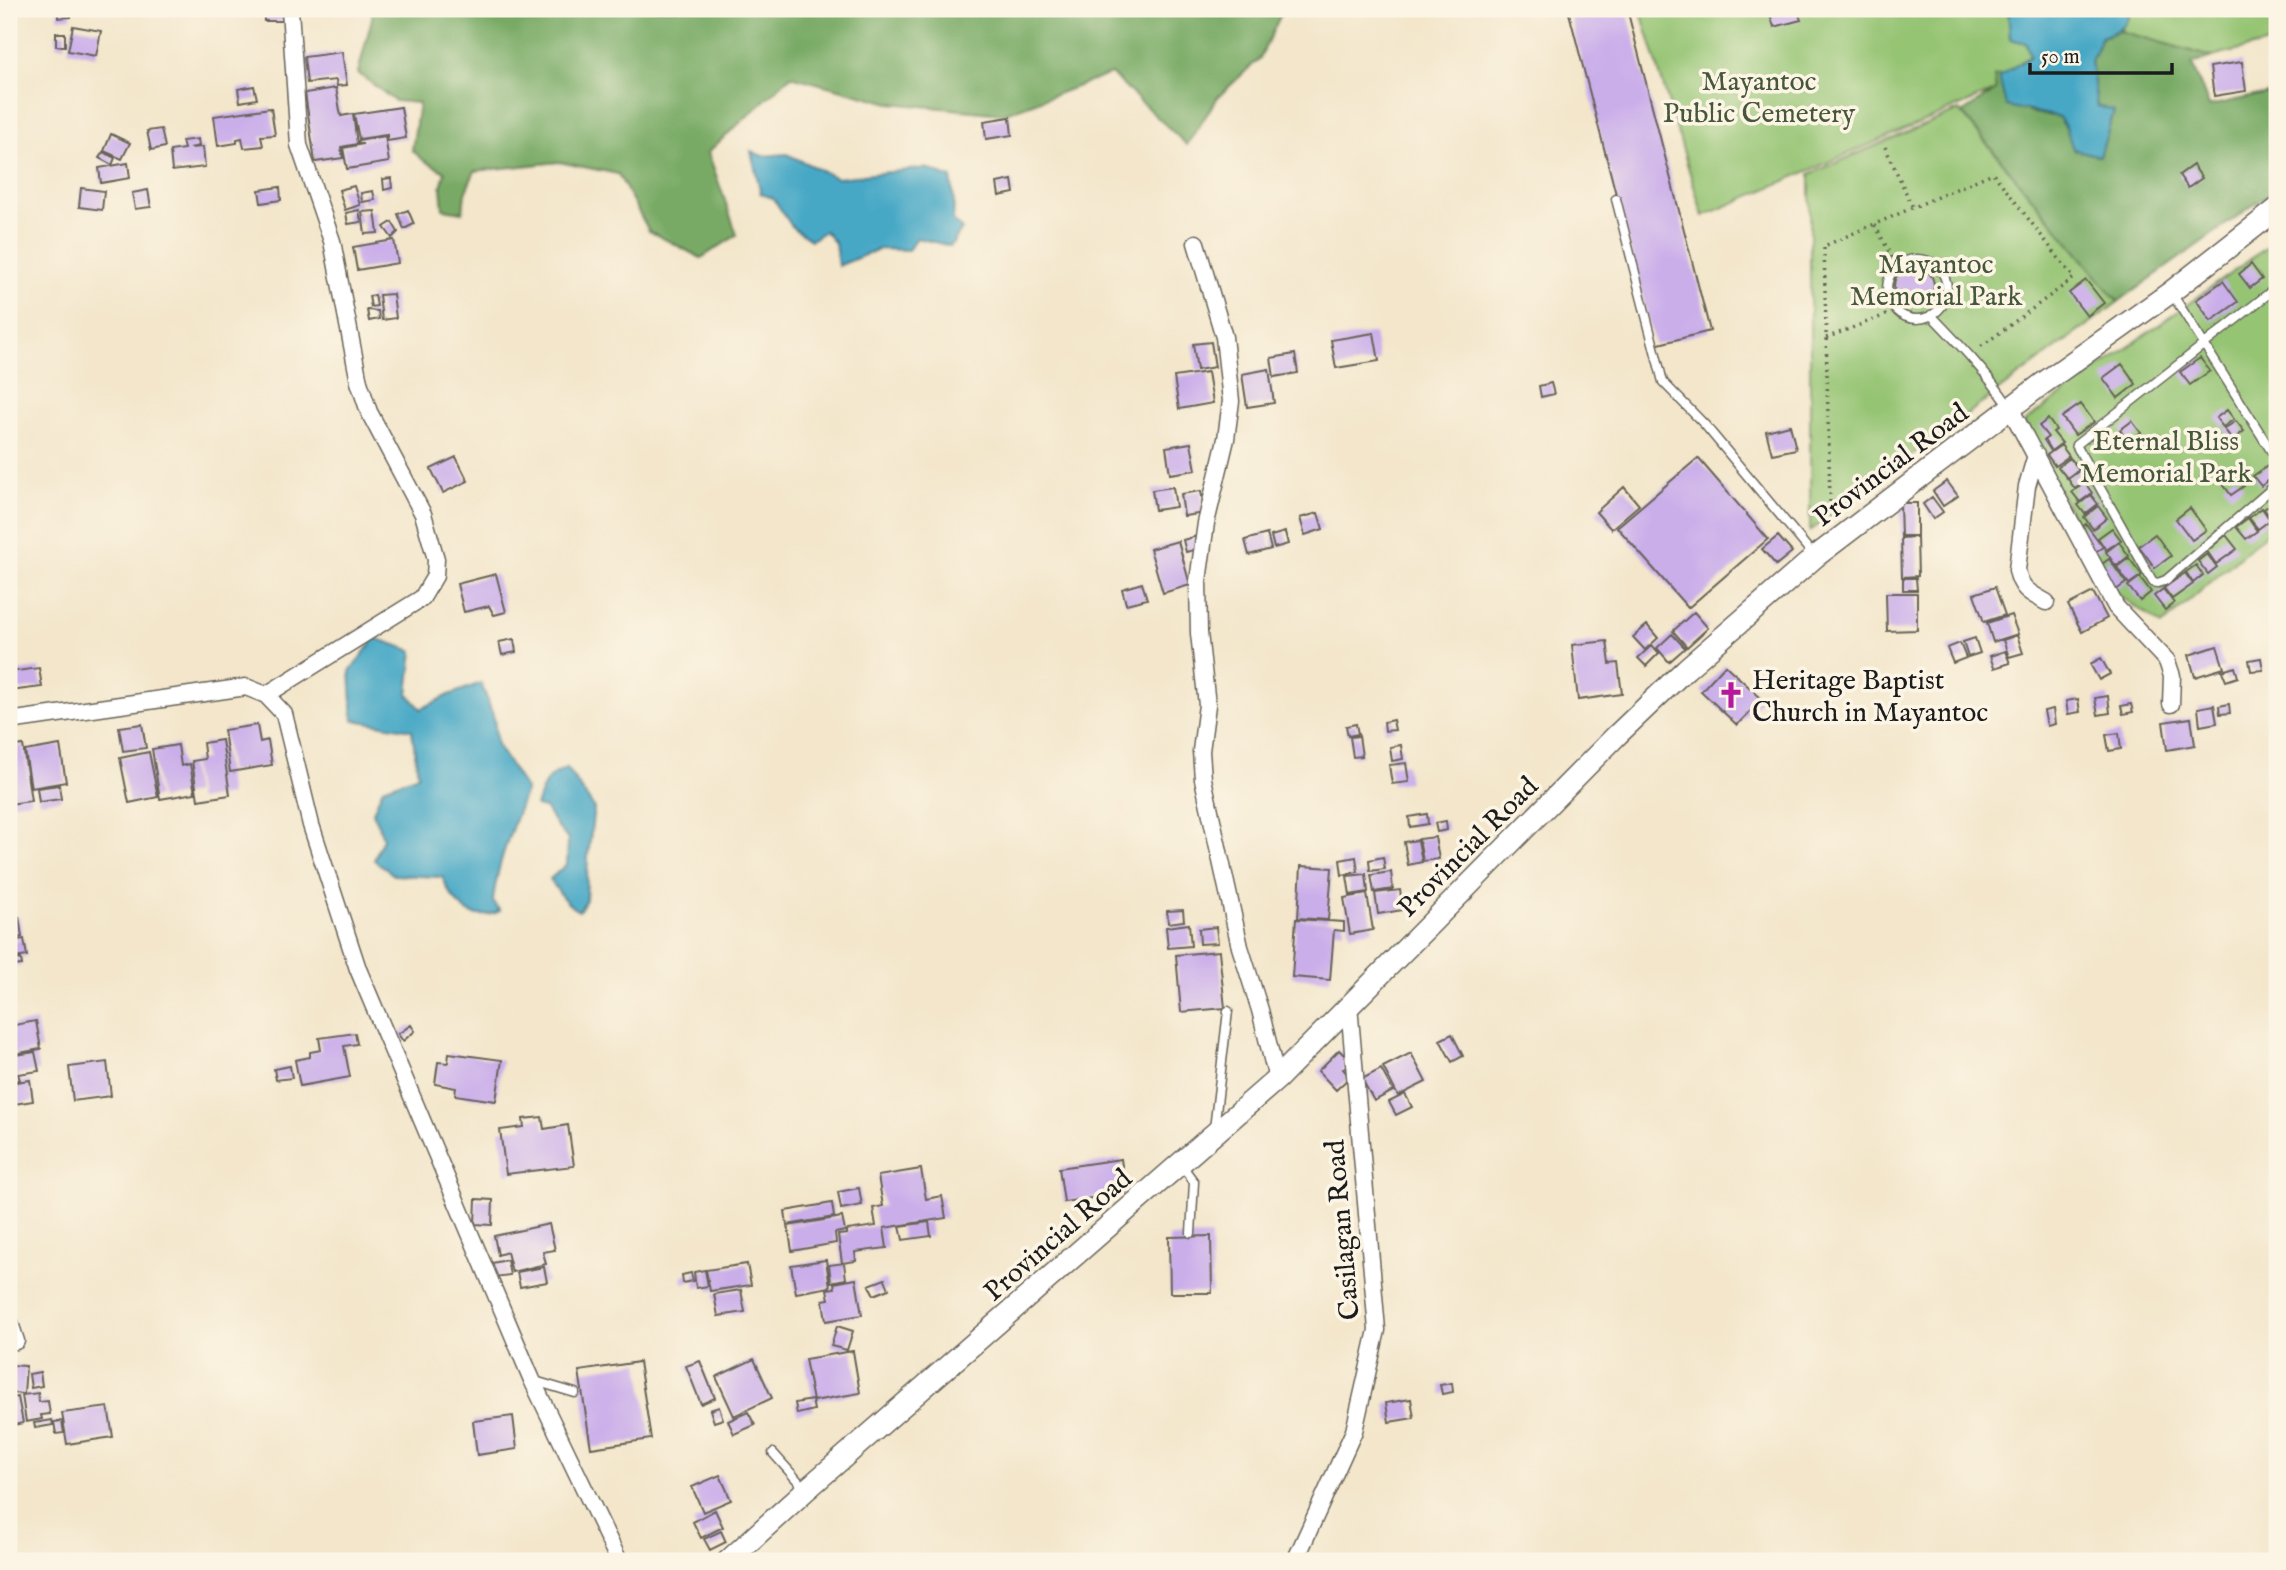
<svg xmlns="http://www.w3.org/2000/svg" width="2286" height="1570" font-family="'IM FELL English',serif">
<rect width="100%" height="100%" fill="#fcf5e5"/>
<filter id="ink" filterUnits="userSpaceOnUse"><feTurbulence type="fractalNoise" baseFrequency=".0143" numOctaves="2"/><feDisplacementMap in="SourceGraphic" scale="14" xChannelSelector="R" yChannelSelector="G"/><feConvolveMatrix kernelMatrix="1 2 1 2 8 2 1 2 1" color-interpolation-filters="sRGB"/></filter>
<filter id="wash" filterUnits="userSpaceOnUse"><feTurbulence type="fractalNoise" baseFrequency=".00686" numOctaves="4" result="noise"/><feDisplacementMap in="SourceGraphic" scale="28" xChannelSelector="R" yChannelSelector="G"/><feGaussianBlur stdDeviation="1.57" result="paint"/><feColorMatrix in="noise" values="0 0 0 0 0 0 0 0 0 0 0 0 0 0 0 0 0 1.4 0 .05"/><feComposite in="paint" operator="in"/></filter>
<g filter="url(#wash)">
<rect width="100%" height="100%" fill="#f3e6cb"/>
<path fill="#95c473" stroke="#587048" stroke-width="2" d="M 1640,9 L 2008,9 L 2010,39 L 2027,43 L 2030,56 L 2002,75 L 1994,77 L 1997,90 L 1703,216 Z
M 2128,9 L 2277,9 L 2277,41 L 2212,57 L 2120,31 L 2129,17 Z
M 1959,110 L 2118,302 L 1810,531 L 1810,174 Z
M 2277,240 L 2277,559 L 2272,528 L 2162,625 L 2110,589 L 2024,422 Z"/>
<path fill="#78aa65" stroke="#4a6340" stroke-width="2" d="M 372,9 L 1287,9 L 1283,10 L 1260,58 L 1218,97 L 1187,145 L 1111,74 L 1003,114 L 890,103 L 791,76 L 708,152 L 737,235 L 701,258 L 649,231 L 618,174 L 559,162 L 475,171 L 465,193 L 463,212 L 443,209 L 441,187 L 445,172 L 423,160 L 412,150 L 419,103 L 395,101 L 358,73 L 372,18 Z
M 2120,31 L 2212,57 L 2192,64 L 2209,106 L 2277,91 L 2277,188 L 2118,302 L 1962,113 L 1996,90 L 1994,76 L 2002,75 L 2028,112 L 2059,117 L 2066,128 L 2073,149 L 2100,156 L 2114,112 L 2097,106 L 2091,61 L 2101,37 Z"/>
<path fill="#47a8c6" stroke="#326271" stroke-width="2" d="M 2008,9 L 2128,9 C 2130,27 2116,32 2101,37 L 2091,61 L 2097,106 L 2114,111 L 2100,156 L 2073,149 L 2066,128 L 2059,117 L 2006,106 L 1999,77 L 2030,56 L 2026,43 L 2010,39 Z
M 751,151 L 762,156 L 787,154 L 837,178 L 926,168 L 951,178 L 954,201 L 953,221 L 962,229 L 951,246 L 917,238 L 908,250 L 879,249 L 838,266 L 835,243 L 825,231 L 811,240 L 793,228 L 773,198 L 761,194 Z
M 375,638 L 413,651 L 408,694 L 421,709 L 449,695 L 481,683 L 494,718 L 497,745 L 526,790 C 513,826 497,863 493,901 L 500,911 C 470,925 453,903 442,877 L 394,875 L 374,860 L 383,838 L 373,812 L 383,788 L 418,775 L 412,730 L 353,720 L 350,671 Z
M 567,768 L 594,808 L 588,857 L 586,900 L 579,911 C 565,904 558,891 550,879 L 567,864 L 568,839 L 558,828 L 545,808 L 536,806 C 544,784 544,777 567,768 Z"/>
<g id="blocks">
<path fill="#caaeea" d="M 58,9 L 71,9 L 71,17 L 58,18 Z
M 264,9 L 285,9 L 285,21 L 264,21 Z
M 1568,9 L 1627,9 L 1710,331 L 1655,345 Z
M 1776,9 L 1797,9 L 1801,20 L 1774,27 L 1769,11 Z
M 73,26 L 101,31 L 96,56 L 68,51 Z
M 56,33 L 65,33 L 65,46 L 56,46 Z
M 342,52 L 347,85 L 337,86 L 336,80 L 307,83 L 304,57 Z
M 2242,62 L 2246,91 L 2214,96 L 2210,67 Z
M 254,86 L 257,99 L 240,102 L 238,89 Z
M 336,88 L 341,116 L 353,114 L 357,144 L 341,147 L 343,158 L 315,162 L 305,93 Z
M 401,107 L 406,138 L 387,141 L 387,135 L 359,139 L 354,114 Z
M 271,108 L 275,135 L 261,136 L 263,146 L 244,148 L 242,138 L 237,139 L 237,143 L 218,146 L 214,116 Z
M 1010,117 L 1012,135 L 986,139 L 984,121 Z
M 161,129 L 165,147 L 151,150 L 147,131 Z
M 111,134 L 130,143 L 122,159 L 104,151 Z
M 385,136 L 389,162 L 347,169 L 343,148 L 363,144 L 359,144 L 358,141 Z
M 198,139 L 199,146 L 190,148 L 203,147 L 205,167 L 172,171 L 170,151 L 184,149 L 182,141 Z
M 103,152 L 115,158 L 112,165 L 99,158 Z
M 128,163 L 130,178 L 101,183 L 99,168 Z
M 2193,165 L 2202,178 L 2188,188 L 2179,175 Z
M 391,178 L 392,188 L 384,190 L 383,179 Z
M 1012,180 L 1014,193 L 999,196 L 997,183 Z
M 354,186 L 360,205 L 345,210 L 339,190 Z
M 280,187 L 281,200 L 261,203 L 259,190 Z
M 81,188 L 104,191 L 102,210 L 79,207 Z
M 148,190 L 151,207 L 135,209 L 132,193 Z
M 373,191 L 375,200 L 362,202 L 361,193 Z
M 359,210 L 361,222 L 348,224 L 346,213 Z
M 408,210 L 414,224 L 404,229 L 398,214 Z
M 375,211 L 378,233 L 365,234 L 362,212 Z
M 392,222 L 398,232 L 392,238 L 384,227 Z
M 394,240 L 398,263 L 357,270 L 353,247 Z
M 2251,264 L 2262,279 L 2250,288 L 2239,274 Z
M1894 286a20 20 0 1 1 40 0a20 20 0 1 1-40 0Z
M 2086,280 L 2104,303 L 2087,316 L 2069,293 Z
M 2223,281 L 2238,302 L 2211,321 L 2196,300 Z
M 393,294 L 396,318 L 382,320 L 379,295 Z
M 375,295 L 377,306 L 371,307 L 369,296 Z
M 367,310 L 378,311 L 379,319 L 369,321 Z
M 1374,333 L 1379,361 L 1336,368 L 1331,340 Z
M 1211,342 L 1215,367 L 1197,370 L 1193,344 Z
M 1295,354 L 1298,373 L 1274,377 L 1271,358 Z
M 2200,358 L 2210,371 L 2190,385 L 2180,372 Z
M 2122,364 L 2136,384 L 2118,398 L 2103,378 Z
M 1269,369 L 1274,403 L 1247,407 L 1242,374 Z
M 1208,372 L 1213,403 L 1179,409 L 1174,377 Z
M 1551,383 L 1554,394 L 1541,397 L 1539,386 Z
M 2081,404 L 2094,422 L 2075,435 L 2062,417 Z
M 2227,410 L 2234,419 L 2223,427 L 2216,418 Z
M 2048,419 L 2056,430 L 2053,432 L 2062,443 L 2051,451 L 2044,440 L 2048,437 L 2039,426 Z
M 2132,421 L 2141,433 L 2128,442 L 2120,430 Z
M 2236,421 L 2244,431 L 2233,440 L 2224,429 Z
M 1790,425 L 1796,449 L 1772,454 L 1766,431 Z
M 1191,443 L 1196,470 L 1170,474 L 1166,447 Z
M 2061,445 L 2069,456 L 2055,466 L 2047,455 Z
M 456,457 L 468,481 L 443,493 L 431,469 Z
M 1698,458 L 1768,539 L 1688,608 L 1617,527 Z
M 2070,458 L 2079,469 L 2067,478 L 2058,467 Z
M 2269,465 L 2276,475 L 2261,486 L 2253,476 Z
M 2080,470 L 2087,480 L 2075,489 L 2068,479 Z
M 2235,475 L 2244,486 L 2231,495 L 2223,484 Z
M 1947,481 L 1958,496 L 1943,506 L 1933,491 Z
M 2085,483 L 2092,493 L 2080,502 L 2072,492 Z
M 1173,487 L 1176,507 L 1155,510 L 1152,490 Z
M 1624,487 L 1639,505 L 1611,529 L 1596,512 Z
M 1201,491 L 1205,513 L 1184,516 L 1181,494 Z
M 2091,495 L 2098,504 L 2085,514 L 2078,505 Z
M 1932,497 L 1943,512 L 1933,519 L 1923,504 Z
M 2274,501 L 2277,505 L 2277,518 L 2273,521 L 2264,509 Z
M 1900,503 L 1917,503 L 1917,536 L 1901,536 Z
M 2098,506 L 2107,518 L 2093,529 L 2084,517 Z
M 2190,508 L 2206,530 L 2192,540 L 2176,519 Z
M 2262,508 L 2270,520 L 2258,529 L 2249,518 Z
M 1318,513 L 1323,529 L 1305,535 L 1300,518 Z
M 2248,518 L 2257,531 L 2246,539 L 2236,527 Z
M 2086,524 L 2103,547 L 2095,552 L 2078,530 Z
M 2112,528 L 2121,540 L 2106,550 L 2098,538 Z
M 1285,532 L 1288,544 L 1274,548 L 1271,536 Z
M 1267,534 L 1271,549 L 1249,555 L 1245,540 Z
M 2155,534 L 2171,556 L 2155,568 L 2139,546 Z
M 2277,534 L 2277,549 L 2275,550 L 2272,535 Z
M 2226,535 L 2237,549 L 2216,564 L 2207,551 Z
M 1197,536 L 1201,548 L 1186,552 L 1183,540 Z
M 1778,536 L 1792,552 L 1776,565 L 1762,549 Z
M 1917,537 L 1918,576 L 1902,577 L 1901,538 Z
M 1178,541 L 1190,585 L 1163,593 L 1150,549 Z
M 2119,542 L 2129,556 L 2116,566 L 2106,552 Z
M 2207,554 L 2217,567 L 2208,574 L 2198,561 Z
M 2129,558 L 2142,575 L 2129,584 L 2117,567 Z
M 2109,559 L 2126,583 L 2116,590 L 2098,567 Z
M 2196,565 L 2203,575 L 2193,583 L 2186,572 Z
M 2185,573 L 2193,584 L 2172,599 L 2164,588 Z
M 496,574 L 506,612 L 494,615 L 489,606 L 464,612 L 457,584 Z
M 2140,577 L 2151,592 L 2140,601 L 2128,586 Z
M 1903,578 L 1916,578 L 1917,590 L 1903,590 Z
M 1142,583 L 1147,599 L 1126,604 L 1122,589 Z
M 1995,587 L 2005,615 L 1984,622 L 1974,594 Z
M 2163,589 L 2174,603 L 2165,610 L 2154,596 Z
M 2093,592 L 2107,618 L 2082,632 L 2068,605 Z
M 1886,593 L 1917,593 L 1917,630 L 1887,631 Z
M 1694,612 L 1708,628 L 1687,647 L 1673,631 Z
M 2011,615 L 2018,634 L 1993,642 L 1987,623 Z
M 1647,625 L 1658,638 L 1645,650 L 1633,637 Z
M 1672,634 L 1685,648 L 1669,662 L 1657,648 Z
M 2017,635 L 2023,653 L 2009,657 L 2003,640 Z
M 1975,638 L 1980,653 L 1968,657 L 1963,642 Z
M 514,639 L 516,652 L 502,655 L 499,642 Z
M 1607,641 L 1610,664 L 1618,663 L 1622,694 L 1578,700 L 1572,645 Z
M 1960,643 L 1966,658 L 1953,663 L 1947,648 Z
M 1652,645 L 1659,653 L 1646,666 L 1638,658 Z
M 2217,646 L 2224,668 L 2195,677 L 2189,655 Z
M 2005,651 L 2010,663 L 1994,668 L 1990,656 Z
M 2101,658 L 2110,674 L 2099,680 L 2090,664 Z
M 2261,658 L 2263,670 L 2251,671 L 2249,660 Z
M 1725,665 L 1762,699 L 1737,725 L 1701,691 Z
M 2235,667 L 2238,677 L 2226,681 L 2222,671 Z
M 39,668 L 42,687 L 9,691 L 9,672 Z
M 2108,696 L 2110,713 L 2098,715 L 2095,698 Z
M 2078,699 L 2080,712 L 2068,714 L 2066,701 Z
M 2131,704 L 2133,712 L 2123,714 L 2121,706 Z
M 2229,704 L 2230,713 L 2220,714 L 2219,706 Z
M 2214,705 L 2217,723 L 2200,726 L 2198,708 Z
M 2053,709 L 2055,724 L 2047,726 L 2044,711 Z
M 2191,718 L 2195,745 L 2167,750 L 2163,722 Z
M 1393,720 L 1395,730 L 1385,731 L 1384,722 Z
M 142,724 L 146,748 L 123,751 L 119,727 Z
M 1356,724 L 1358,734 L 1348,736 L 1346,726 Z
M 257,725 L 260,742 L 268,740 L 272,765 L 230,772 L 224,730 Z
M 2119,733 L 2121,749 L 2109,751 L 2106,735 Z
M 1359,736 L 1362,756 L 1353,757 L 1350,737 Z
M 222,740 L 230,795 L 198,800 L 192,761 L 205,759 L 203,743 Z
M 23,745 L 31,801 L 9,804 L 9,747 Z
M 60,745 L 66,782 L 31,788 L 25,751 Z
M 178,745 L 181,766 L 190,764 L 195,793 L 160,799 L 152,749 Z
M 1401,745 L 1403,759 L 1392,761 L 1390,747 Z
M 149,752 L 158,797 L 129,803 L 120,758 Z
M 1406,763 L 1409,782 L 1392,784 L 1389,765 Z
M 59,785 L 61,799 L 39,802 L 37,788 Z
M 1427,814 L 1428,824 L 1410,827 L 1409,817 Z
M 1446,821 L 1447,830 L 1437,832 L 1435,823 Z
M 1435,837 L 1439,859 L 1423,861 L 1419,839 Z
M 1418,840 L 1422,862 L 1408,865 L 1404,842 Z
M 1356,857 L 1358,872 L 1342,875 L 1340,860 Z
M 1383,857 L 1385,869 L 1370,871 L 1369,860 Z
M 1301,866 L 1332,868 L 1328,920 L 1298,918 Z
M 1391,872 L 1393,889 L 1374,892 L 1371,875 Z
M 1366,874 L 1368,892 L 1350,895 L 1347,876 Z
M 1400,890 L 1403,910 L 1378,914 L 1375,893 Z
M 1367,894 L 1373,930 L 1350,934 L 1344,898 Z
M 1183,910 L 1184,921 L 1168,923 L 1167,911 Z
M 19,917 L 22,937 L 9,939 L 9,919 Z
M 1296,919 L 1344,922 L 1344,931 L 1334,930 L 1330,980 L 1292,977 Z
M 1189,924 L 1191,946 L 1168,948 L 1166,927 Z
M 1216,927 L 1218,943 L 1200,944 L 1199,929 Z
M 24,939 L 27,956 L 9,959 L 9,941 Z
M 1219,951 L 1225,1008 L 1181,1012 L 1176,955 Z
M 21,959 L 22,965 L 12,966 L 11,960 Z
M 36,1021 L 41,1049 L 9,1055 L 9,1026 Z
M 411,1025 L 415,1031 L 403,1041 L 398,1034 Z
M 355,1033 L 357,1044 L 344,1046 L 350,1077 L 300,1086 L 295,1060 L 310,1057 L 310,1052 L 321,1050 L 319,1038 Z
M 1452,1034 L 1463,1056 L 1452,1062 L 1440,1040 Z
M 1339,1050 L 1351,1062 L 1343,1069 L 1350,1077 L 1336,1090 L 1318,1071 Z
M 35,1052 L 39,1071 L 18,1074 L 20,1080 L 9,1082 L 9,1056 Z
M 449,1053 L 502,1060 L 496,1101 L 455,1095 L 456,1088 L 435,1084 L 438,1062 L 448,1063 Z
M 1411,1053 L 1426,1082 L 1398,1096 L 1383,1067 Z
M 107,1062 L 111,1096 L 73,1101 L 69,1067 Z
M 290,1066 L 292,1078 L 276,1080 L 274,1069 Z
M 1381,1069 L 1393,1091 L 1374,1101 L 1362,1079 Z
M 30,1080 L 33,1101 L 14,1104 L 13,1095 L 9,1095 L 9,1083 Z
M 1405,1094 L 1412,1107 L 1396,1115 L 1389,1102 Z
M 542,1117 L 544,1129 L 568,1125 L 574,1166 L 506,1174 L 500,1130 L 524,1127 L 523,1119 Z
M 1121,1159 L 1126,1193 L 1064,1202 L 1059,1168 Z
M 921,1169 L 926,1199 L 942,1196 L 946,1218 L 884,1228 L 887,1248 L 855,1252 L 856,1261 L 842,1263 L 838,1235 L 847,1234 L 847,1230 L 876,1226 L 873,1208 L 883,1206 L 878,1176 Z
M 859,1188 L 862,1205 L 841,1209 L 838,1192 Z
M 476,1199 L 493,1200 L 492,1225 L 475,1224 Z
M 832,1203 L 834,1217 L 787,1225 L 785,1211 Z
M 842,1217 L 845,1231 L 835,1233 L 836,1243 L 792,1251 L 788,1226 Z
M 929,1222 L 931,1236 L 903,1240 L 900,1226 Z
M 549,1224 L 555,1250 L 543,1252 L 546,1264 L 512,1272 L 507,1252 L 498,1255 L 494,1236 Z
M 1211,1236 L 1212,1293 L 1170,1293 L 1169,1237 Z
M 507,1260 L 510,1275 L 495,1277 L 492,1263 Z
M 826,1260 L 830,1287 L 796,1293 L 791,1265 Z
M 844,1263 L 846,1279 L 831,1282 L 829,1265 Z
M 747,1264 L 751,1285 L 710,1291 L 706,1270 Z
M 544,1267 L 547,1282 L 520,1287 L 517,1272 Z
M 705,1270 L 708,1286 L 696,1288 L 694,1272 Z
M 691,1273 L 693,1281 L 683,1283 L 682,1275 Z
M 856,1279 L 862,1315 L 826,1321 L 823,1300 L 829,1299 L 827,1289 L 835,1288 L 834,1283 Z
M 885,1279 L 889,1289 L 874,1295 L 869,1285 Z
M 741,1290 L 745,1312 L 718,1316 L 714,1294 Z
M 837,1326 L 853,1331 L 847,1350 L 831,1346 Z
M 853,1351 L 860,1393 L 813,1401 L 805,1359 Z
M 754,1359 L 772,1398 L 734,1416 L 716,1377 Z
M 700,1361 L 715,1398 L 701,1404 L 686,1366 Z
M 639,1362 L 651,1439 L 591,1448 L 579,1371 Z
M 9,1365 L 26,1366 L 24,1394 L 9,1393 Z
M 40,1372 L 42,1386 L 31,1388 L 29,1374 Z
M 1452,1383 L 1453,1392 L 1442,1394 L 1440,1385 Z
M 38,1393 L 39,1402 L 48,1401 L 50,1414 L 41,1415 L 42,1419 L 26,1422 L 22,1395 Z
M 18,1397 L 23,1423 L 9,1426 L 9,1398 Z
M 1411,1399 L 1414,1418 L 1389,1422 L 1386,1403 Z
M 812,1400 L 814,1410 L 797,1414 L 795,1403 Z
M 108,1407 L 113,1437 L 67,1444 L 62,1413 Z
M 719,1407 L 723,1419 L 714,1422 L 710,1410 Z
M 748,1412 L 755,1425 L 734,1434 L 728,1421 Z
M 513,1416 L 517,1449 L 477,1455 L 473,1421 Z
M 52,1420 L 53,1425 L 35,1428 L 34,1423 Z
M 62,1421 L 64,1433 L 56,1434 L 54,1422 Z
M 720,1475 L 731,1500 L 703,1512 L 692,1487 Z
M 715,1510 L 723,1527 L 701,1538 L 693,1522 Z
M 721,1531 L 726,1542 L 710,1550 L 704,1539 Z"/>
</g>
</g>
<g filter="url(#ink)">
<use href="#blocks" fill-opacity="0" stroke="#676359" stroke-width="2"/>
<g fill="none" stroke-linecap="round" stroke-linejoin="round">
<defs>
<path id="service" d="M 1616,199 L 1663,382 L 1705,425 L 1815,557
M1887 289a30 30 0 1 1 60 0a30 30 0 1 1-60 0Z
M 2277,287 L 2076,445 L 2153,582 L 2158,583 L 2166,580 L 2277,484
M 2171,292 L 2277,460
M 1931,315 C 1959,344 1987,373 2009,406
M 1214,1129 L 1228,1011
M 1181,1164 L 1194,1182 L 1191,1233
M 535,1381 L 575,1393
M 773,1453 L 806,1490"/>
<path id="minor" d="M 1196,243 L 1224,337 L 1231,401 L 1226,439 L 1206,523 L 1198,581 L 1199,633 L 1207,705 L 1201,751 L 1203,779 L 1240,947 L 1260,1010 L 1277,1079
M 2010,408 L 2116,607 L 2167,661 L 2172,676 L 2171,704
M 2036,455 L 2027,486 L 2017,570 C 2021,590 2030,593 2046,602
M 266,695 L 422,598 L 435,576 L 436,559 L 423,514 L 369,412 L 359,382 L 332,241 L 299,145 L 290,9
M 9,721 L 246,687 L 266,695 L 284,714 L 311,825 L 358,969 L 532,1380 L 619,1561
M 9,1320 L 16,1341
M 1295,1561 L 1354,1431 L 1377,1330 L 1349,1005"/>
<path id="secondary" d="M 728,1561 L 806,1490 L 1277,1079 L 1617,735 L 1686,669 L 1815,557 L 2042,384 L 2171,292 L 2277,209"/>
</defs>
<use href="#service" stroke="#676359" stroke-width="11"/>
<use href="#minor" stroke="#676359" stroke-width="19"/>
<use href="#secondary" stroke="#676359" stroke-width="24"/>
<path stroke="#676359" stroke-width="3.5" stroke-dasharray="2 5" stroke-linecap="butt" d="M 1885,147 L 1913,208
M 1875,225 L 1897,267
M 1826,338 L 1896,311
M 1830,502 L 1824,246 L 1993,173 L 2074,278 L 1979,348"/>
<use href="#service" stroke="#fff" stroke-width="8"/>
<use href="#minor" stroke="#fff" stroke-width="16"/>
<use href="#secondary" stroke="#fff" stroke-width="21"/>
</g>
</g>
<defs>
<symbol id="church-bare" viewBox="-9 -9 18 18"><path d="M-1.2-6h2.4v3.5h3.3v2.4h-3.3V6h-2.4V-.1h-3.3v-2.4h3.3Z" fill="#b5179e" stroke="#fcf5e5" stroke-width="2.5" paint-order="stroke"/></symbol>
</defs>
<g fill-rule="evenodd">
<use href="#church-bare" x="1712" y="676" width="38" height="38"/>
</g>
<g text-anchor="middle" stroke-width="7" stroke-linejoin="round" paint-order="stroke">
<g font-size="28" fill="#46573a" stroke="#fcf5e5">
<text x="1759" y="90">Mayantoc<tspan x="1759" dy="32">Public Cemetery</tspan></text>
<text x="1936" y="273">Mayantoc<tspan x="1936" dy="32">Memorial Park</tspan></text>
<text x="2166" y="450">Eternal Bliss<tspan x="2166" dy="32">Memorial Park</tspan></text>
</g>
<g font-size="28" fill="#1c1c1c" stroke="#fcf5e5">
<text transform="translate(1890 464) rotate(-37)" y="10">Provincial Road</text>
<text transform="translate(1467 846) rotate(-45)" y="10">Provincial Road</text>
<text transform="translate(1341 1230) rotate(-95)" y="10">Casilagan Road</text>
<text transform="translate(1057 1234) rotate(-41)" y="10">Provincial Road</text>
</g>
<g font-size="28" fill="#1c1c1c" stroke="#fcf5e5" text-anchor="start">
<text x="1752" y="689">Heritage Baptist<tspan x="1752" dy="32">Church in Mayantoc</tspan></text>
</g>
</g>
<rect width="2286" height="1570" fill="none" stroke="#fcf5e5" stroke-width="35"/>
<path d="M2030 63v10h142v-10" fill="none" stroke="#1c1c1c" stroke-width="3.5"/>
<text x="2041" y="63" font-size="21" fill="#1c1c1c" stroke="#fcf5e5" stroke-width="5" paint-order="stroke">50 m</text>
</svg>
